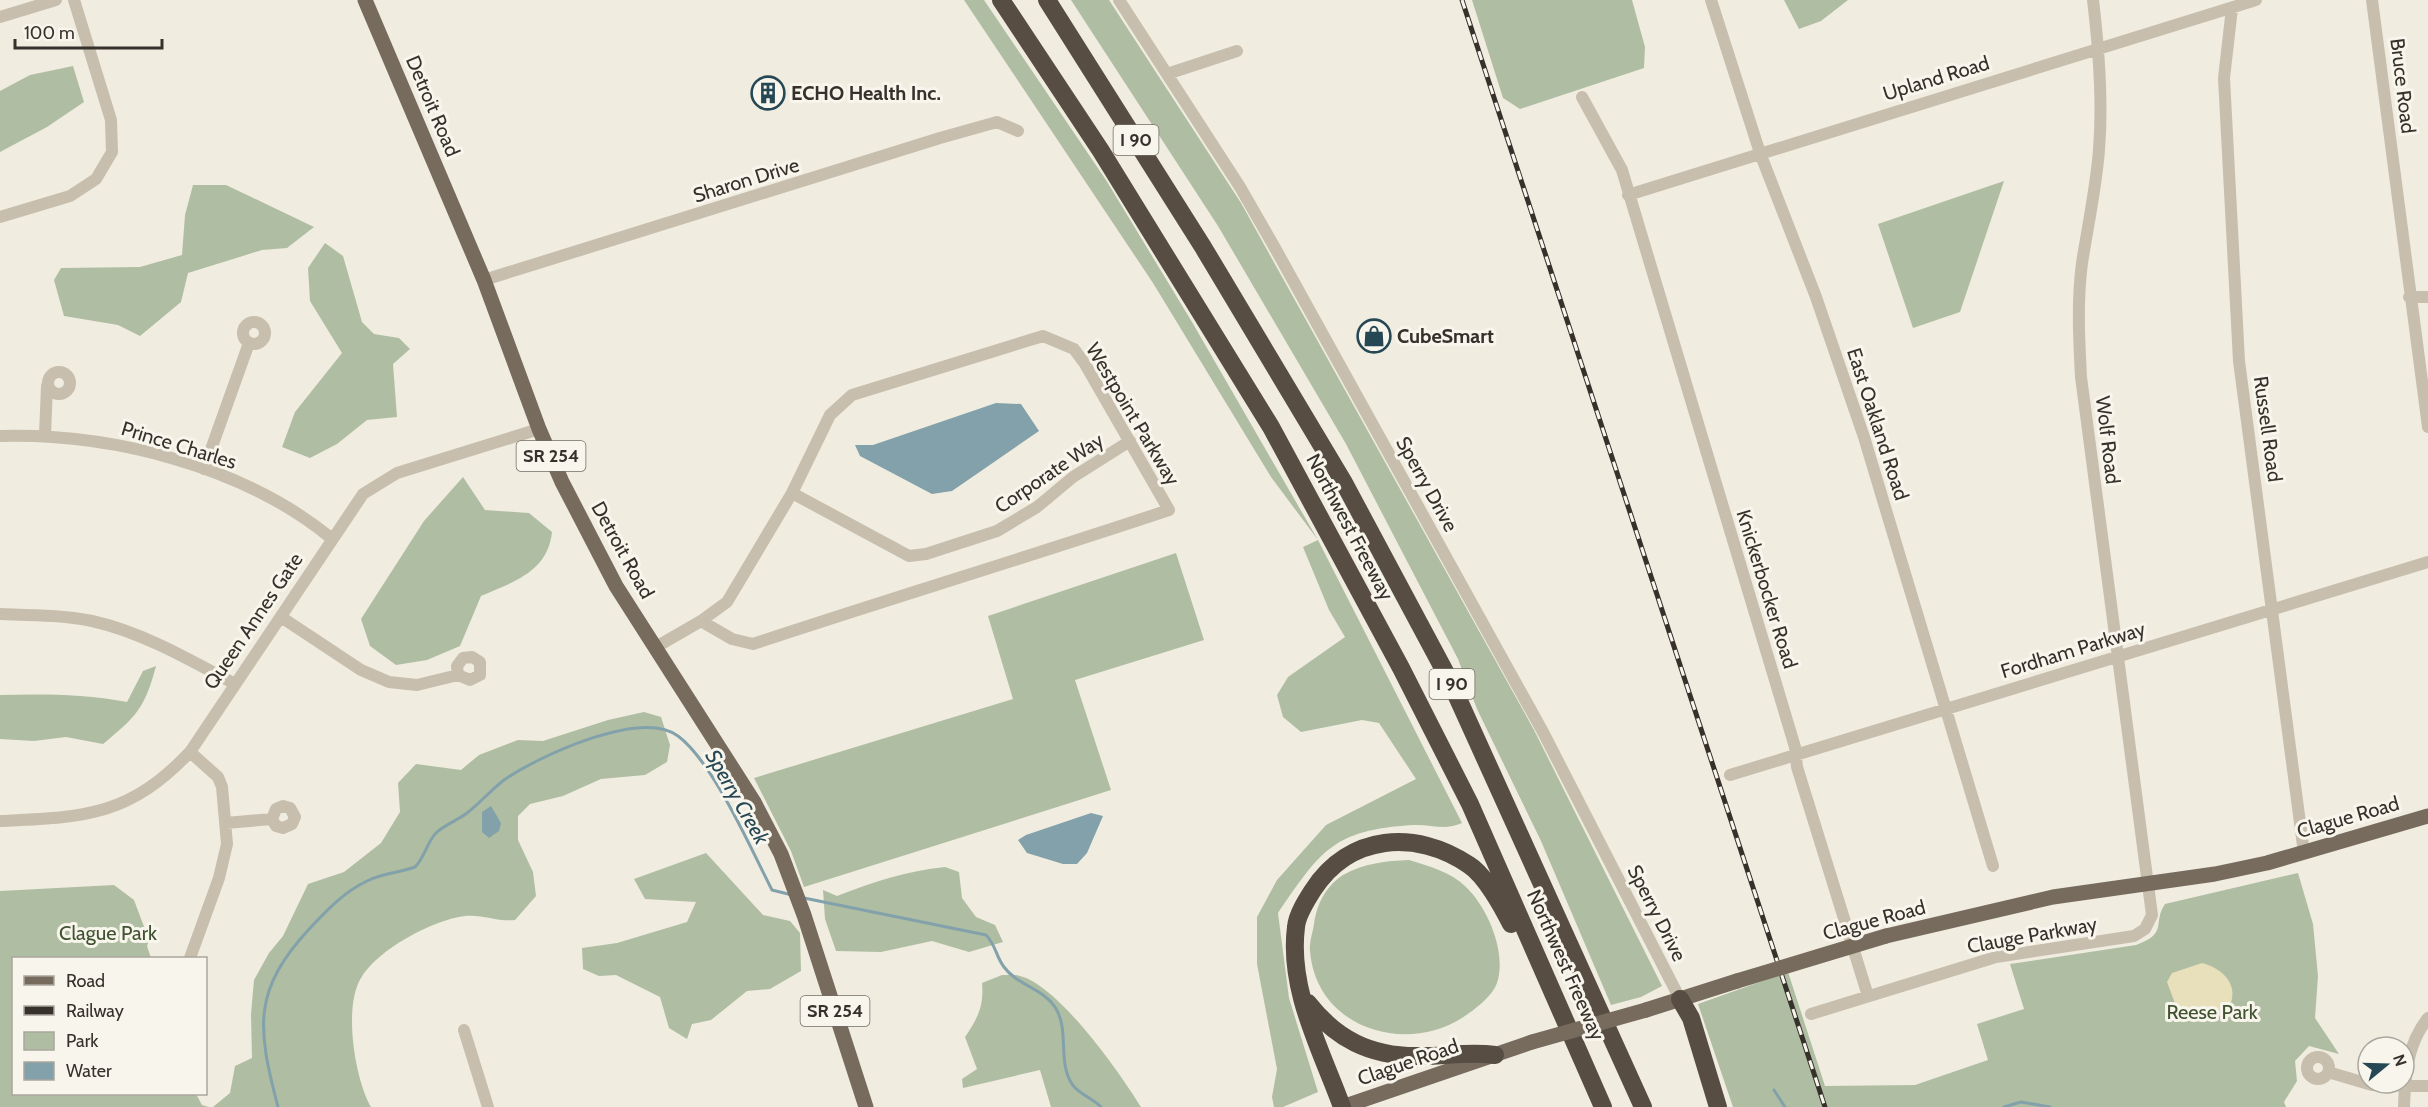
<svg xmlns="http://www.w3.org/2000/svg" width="2428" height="1107" font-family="Cabin,sans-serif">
<rect width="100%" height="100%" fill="#f0ece0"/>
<path fill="#afbea2" d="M 964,0 L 984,0 L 1106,180 L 1192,322 L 1318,540 L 1462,823 C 1445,831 1431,824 1413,825 C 1332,830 1321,851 1278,913 L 1289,998 L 1318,1092 L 1283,1107 L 1274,1107 L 1272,1097 L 1277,1069 L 1257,964 L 1257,917 L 1277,880 L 1326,825 L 1416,779 L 1379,723 L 1362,720 L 1301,732 L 1283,717 L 1277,695 L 1288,677 L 1345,637 L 1329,610 L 1303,547 L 1318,540 L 1271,477 L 1153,283 Z
M 1071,0 L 1109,0 L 1241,203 L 1534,730 L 1662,986 L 1641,997 L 1611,1005 L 1541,841 L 1477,709 L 1458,659 L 1346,444 L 1218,226 Z
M 1472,0 L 1632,0 L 1645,47 L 1644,68 L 1520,109 L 1503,98 Z
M 1784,0 L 1848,0 L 1821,21 L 1799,29 Z
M 73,66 L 84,102 L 47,127 L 0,152 L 0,91 L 30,75 Z
M 2004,181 L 1960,312 L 1913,328 L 1878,224 Z
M 193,185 L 226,185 L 314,227 L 287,248 L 262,250 L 188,273 L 181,302 L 140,336 L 118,325 L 64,316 L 54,280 L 61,268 L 140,267 L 182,255 L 185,215 Z
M 325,243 L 343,256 L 362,322 L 374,334 L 399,338 L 410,349 L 393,364 L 397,417 L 367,420 L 337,444 L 310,458 L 282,447 L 295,412 L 342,353 L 310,301 L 308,268 Z
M 463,477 L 485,510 L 529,513 L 552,532 C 548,572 513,582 481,596 L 460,646 L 427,660 L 396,665 L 370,646 L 361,619 L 424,521 Z
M 1176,553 L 1204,640 L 1075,680 L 1111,790 L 804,887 L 791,851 L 754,778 L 1013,699 L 988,616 Z
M 156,666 C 145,708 136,717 103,744 L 66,737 L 34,741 L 0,739 L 0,695 C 43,694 85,694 127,702 L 143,671 Z
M 644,712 L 661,717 L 670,745 L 667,762 L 645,775 L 601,779 L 563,796 L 530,804 L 518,816 L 518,840 L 533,872 L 536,896 L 515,920 C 498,922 482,914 465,916 C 433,920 378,949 361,978 C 343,1007 355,1079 371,1107 L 213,1107 L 230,1093 L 235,1066 L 252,1058 L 251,1014 L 254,980 L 269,953 L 283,936 L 308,884 L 344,872 L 381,843 L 400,812 L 398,783 L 416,764 L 461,770 L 479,755 L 518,740 L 543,741 L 608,720 Z
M 706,853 L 763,915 L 790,921 L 800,933 L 801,971 L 770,989 L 747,991 L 711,1020 L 692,1024 L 687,1039 L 669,1028 L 660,997 L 616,975 L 599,976 L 583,969 L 582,948 L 617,943 L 687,922 L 696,902 L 645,899 L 634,879 Z
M 1409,860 C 1429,866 1451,872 1466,887 C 1488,908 1507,953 1497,983 C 1492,997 1474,1010 1462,1018 C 1403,1055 1316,1027 1310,951 C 1309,942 1313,932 1314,924 C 1317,904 1325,887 1343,875 C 1364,863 1386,861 1409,860 Z
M 945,867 L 959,872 L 962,898 L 976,917 L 995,925 L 1003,942 L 969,952 L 932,941 L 881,952 L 836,951 L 825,919 L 823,890 L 837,896 C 872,882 907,871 945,867 Z
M 2298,873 L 2313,924 L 2318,976 L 2315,1018 L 2339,1054 L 2309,1046 L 2295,1061 L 2297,1081 L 2284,1102 L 2286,1107 L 1733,1107 L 1698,1004 L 1788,972 L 1825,1086 L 1915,1085 L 1988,1060 L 1977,1024 L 2024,1009 L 2010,964 L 2136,945 C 2169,933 2152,923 2165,904 Z
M 114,885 L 134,900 L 149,940 L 147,946 L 151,958 L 14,958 L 14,1094 L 196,1094 L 202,1105 L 209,1107 L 0,1107 L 0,891 Z
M 1002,975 C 1008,975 1015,974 1020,976 C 1059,986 1120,1073 1141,1107 L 1051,1107 L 1040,1070 L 963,1088 L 962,1079 L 977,1069 L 965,1037 C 978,1018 984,1006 982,983 Z"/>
<path fill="#e8e0bb" d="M 2202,963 C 2259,979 2227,1042 2179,1014 L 2167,982 L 2172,973 Z"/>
<path fill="#82a1aa" d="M 996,403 L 1021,404 L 1039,431 L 952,491 L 932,494 L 860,456 L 855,445 L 873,445 Z
M 491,806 L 501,823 L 499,831 L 489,838 L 482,832 L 482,812 Z
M 1091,813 L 1103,816 L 1087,853 L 1077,864 L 1063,864 L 1027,853 L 1018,840 L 1026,835 Z"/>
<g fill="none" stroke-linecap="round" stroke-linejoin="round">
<path stroke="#82a1aa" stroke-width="3" d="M 804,898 L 986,935 C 996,945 996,957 1004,967 C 1017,985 1042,988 1055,1007 C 1070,1030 1057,1061 1072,1084 C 1078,1094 1093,1098 1101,1107
M 1774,1090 L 1785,1107
M 278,1107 C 257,1027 252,990 311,927 C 328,909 344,892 367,881 C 382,873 399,873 415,867 C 425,857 427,842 436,833 C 444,825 458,820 467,813 C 480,803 491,790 504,780 C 537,757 641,708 678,736 C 713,762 751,849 772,890 L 792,895
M 2004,1107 L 2021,1102 L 2050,1107"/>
<path stroke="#c7bead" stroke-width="12" d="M 1119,0 L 1240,187 L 1275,248 L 1543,732 L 1680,999
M 1711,0 L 1760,153 L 1816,297 L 1864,437 L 1993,866
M 2372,0 L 2428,427
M 2232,8 L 2224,78 L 2239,361 L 2304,853
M 0,17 L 56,0
M 1167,74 L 1237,51
M 1582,97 L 1622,170 L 1795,747 L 1797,767 L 1868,996
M 1628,195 L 2256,0
M 0,217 L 70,196 L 96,179 L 112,152 L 111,120 L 74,0
M 484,280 L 940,138 L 997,122 L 1018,131
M 2409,297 L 2428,297
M243 333a11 11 0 1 1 22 0a11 11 0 1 1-22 0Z
M48 383a11 11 0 1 1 22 0a11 11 0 1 1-22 0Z
M 45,435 L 47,386
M 0,436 C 112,433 243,466 331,538
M 204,469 L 249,343
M 792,493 L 909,556 L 926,554 L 997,531 L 1037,507 L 1073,477 L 1130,441
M 0,614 C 30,615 62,615 92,621 C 142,632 190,660 235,684
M 281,617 L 361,670 L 389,682 L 417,685 L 458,675 L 470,680 L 480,675 L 480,662 L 472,657 L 463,658 L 457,666 L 458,675
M 656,647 L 701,621 L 727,602 L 792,493 L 830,415 L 852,395 L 1043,336 L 1074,349 L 1085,364 L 1169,510 C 1031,556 892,598 753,644 L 732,639 L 701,621
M 190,752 L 218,777 L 222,787 L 227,844 L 219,878 L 190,958
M 1730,775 L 2428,562
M 0,821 C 85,817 128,817 190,752 L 363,494 L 397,473 L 539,429
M 226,823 L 272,819 L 276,826 L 283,828 L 292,824 L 295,817 L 290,808 L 283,806 L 276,809 L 272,819
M 1811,1014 L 1996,957 L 2134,936 L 2145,929 L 2152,915 L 2081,377 C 2079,339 2077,301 2082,263 C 2088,225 2096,188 2099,150 C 2103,100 2099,50 2093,0
M 464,1030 L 488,1107
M2307 1068a11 11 0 1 1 22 0a11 11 0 1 1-22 0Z
M 2328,1072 L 2372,1085 L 2428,1086
M 2404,1107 C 2405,1075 2407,1044 2428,1018"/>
<path stroke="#776b5e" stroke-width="15" d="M 365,0 L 484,280 L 539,429 L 562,482 L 616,586 L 754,802 L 781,854 L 804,915 L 866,1107
M 1886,936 L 2053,897 L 2215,874 L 2267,863 L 2428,816
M 1646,1010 L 1737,981
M 1342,1107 L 1532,1042"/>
<path stroke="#574d43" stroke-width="18" d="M 1001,0 L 1101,151 L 1271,427 L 1401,668 L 1470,804 L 1603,1107
M 1047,0 L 1203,247 L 1343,481 L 1450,681 L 1643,1107
M 1680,999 L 1691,1018 L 1718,1107
M 1308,1003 C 1336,1039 1370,1056 1416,1056 C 1443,1057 1467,1051 1495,1055
M 1342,1107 C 1321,1049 1288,990 1296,927 C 1297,915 1306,901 1313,890 C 1349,834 1416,829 1469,865 C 1485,875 1503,908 1511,924"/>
<defs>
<path id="rail" d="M 1462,0 L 1825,1107"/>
</defs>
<use href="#rail" stroke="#37312b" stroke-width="5"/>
<use href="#rail" stroke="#f8f5ec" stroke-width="3" stroke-dasharray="9" stroke-linecap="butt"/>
<path stroke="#776b5e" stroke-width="15" d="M 1737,981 L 1886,936
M 1532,1042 L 1646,1010"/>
</g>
<defs>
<symbol id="building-ring" viewBox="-11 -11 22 22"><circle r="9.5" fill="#f8f5ec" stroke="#254854" stroke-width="1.5"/><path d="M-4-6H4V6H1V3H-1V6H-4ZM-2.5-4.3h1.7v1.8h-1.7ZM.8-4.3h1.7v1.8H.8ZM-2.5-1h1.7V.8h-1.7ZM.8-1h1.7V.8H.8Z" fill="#254854"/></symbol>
<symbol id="shop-ring" viewBox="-11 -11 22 22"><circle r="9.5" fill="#f8f5ec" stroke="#254854" stroke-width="1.5"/><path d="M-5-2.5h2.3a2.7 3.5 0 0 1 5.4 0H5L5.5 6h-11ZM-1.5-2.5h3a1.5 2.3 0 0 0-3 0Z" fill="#254854"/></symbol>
</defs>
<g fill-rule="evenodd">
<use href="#building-ring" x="749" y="74" width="38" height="38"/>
<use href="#shop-ring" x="1355" y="317" width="38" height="38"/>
</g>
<g text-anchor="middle" stroke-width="6" stroke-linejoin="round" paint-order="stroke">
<g fill="#f8f5ec" stroke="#716c65" stroke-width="1.5">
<rect x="1113.5" y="125" width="45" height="30" rx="4.5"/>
<rect x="516.5" y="441" width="69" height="30" rx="4.5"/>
<rect x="1429.5" y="669" width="45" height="30" rx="4.5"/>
<rect x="800.5" y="996" width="69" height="30" rx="4.5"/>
</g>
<g font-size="18" font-weight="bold" fill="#37312b">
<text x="1136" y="146">I 90</text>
<text x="551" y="462">SR 254</text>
<text x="1452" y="690">I 90</text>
<text x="835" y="1017">SR 254</text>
</g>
<g font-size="20" fill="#37312b" stroke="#f8f5ec">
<text transform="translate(1936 78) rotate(-17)" y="7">Upland Road</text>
<text transform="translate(2403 86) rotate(83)" y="7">Bruce Road</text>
<text transform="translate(433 106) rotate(67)" y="7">Detroit Road</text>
<text transform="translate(746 180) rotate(-17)" y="7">Sharon Drive</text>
<text transform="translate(1133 414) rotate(59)" y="7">Westpoint Parkway</text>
<text transform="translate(1878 424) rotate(72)" y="7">East Oakland Road</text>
<text transform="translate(2268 429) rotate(82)" y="7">Russell Road</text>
<text transform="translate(2108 440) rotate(83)" y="7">Wolf Road</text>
<text transform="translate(179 445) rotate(17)" y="7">Prince Charles</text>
<text transform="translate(1049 473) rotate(-34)" y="7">Corporate Way</text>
<text transform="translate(1427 484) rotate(61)" y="7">Sperry Drive</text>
<text transform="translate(1350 527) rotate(62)" y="7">Northwest Freeway</text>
<text transform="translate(623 550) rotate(61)" y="7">Detroit Road</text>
<text transform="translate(1767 589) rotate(73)" y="7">Knickerbocker Road</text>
<text transform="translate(253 621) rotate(-56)" y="7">Queen Annes Gate</text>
<text transform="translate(2073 650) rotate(-17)" y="7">Fordham Parkway</text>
<text transform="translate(2348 817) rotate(-16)" y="7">Clague Road</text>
<text transform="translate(1657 913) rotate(63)" y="7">Sperry Drive</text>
<text transform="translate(1874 920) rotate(-15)" y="7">Clague Road</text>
<text transform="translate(2032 935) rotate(-10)" y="7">Clauge Parkway</text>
<text transform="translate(1566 965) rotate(66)" y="7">Northwest Freeway</text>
<text transform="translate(1408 1062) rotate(-19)" y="7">Clague Road</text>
</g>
<g font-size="20" font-weight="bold" fill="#37312b" stroke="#f8f5ec" text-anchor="start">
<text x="791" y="100">ECHO Health Inc.</text>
<text x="1397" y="343">CubeSmart</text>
</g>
<g font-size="20" fill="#405231" stroke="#f8f5ec">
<text x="108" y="940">Clague Park</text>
<text x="2212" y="1019">Reese Park</text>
</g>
<g font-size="21" font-style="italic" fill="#254854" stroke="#f8f5ec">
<text transform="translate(737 797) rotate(60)" y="7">Sperry Creek</text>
</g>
</g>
<rect x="12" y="957" width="195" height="138" fill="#f8f5ec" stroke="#aba79f" stroke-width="1.5"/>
<rect x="24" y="976" width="30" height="9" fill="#776b5e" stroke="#aba79f" stroke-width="1.5"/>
<text x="66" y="987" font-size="18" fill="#37312b">Road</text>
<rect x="24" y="1006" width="30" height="9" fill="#37312b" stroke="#aba79f" stroke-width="1.5"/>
<text x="66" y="1017" font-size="18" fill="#37312b">Railway</text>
<rect x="24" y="1032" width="30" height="18" fill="#afbea2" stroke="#aba79f" stroke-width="1.5"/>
<text x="66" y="1047" font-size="18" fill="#37312b">Park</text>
<rect x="24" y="1062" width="30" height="18" fill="#82a1aa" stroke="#aba79f" stroke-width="1.5"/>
<text x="66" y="1077" font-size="18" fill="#37312b">Water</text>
<g transform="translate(2386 1065) rotate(71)"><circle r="28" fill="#f8f5ec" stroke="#aba79f" stroke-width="1.5"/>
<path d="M0-4.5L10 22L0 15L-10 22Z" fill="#254854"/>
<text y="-9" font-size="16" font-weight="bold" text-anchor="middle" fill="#37312b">N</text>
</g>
<path d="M15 39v9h147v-9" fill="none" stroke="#37312b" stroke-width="3"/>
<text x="24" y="39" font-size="18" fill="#37312b" stroke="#f8f5ec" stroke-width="4.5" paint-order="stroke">100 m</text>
</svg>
